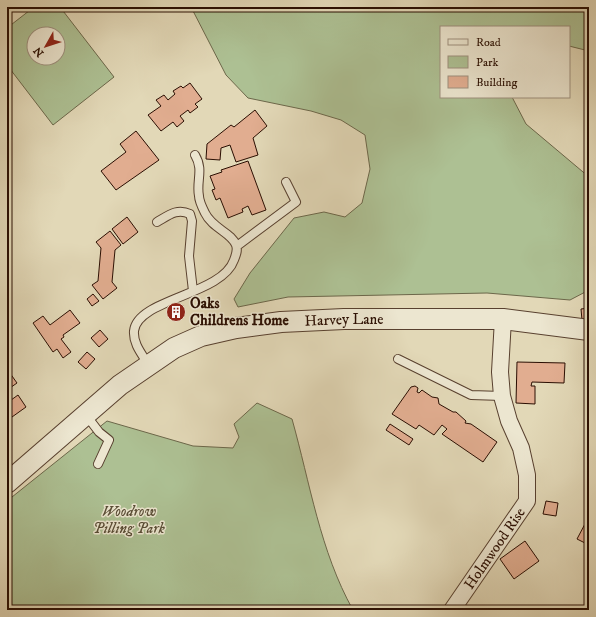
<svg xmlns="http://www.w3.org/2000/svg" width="596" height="617" font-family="'IM FELL DW Pica',serif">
<rect width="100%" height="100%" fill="#e2d8b7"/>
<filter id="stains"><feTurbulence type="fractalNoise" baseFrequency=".005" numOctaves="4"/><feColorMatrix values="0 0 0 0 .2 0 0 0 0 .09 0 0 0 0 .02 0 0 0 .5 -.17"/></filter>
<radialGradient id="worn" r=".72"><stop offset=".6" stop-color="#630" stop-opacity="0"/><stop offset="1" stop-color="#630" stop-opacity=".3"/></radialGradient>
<path fill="#adc093" stroke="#6c674a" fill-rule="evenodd" d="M 34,7 L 60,7 L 114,77 L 53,125 L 7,65 L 7,28 ZM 34,34 L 58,34 L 58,58 L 34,58 Z
M 191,7 L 589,7 L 589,51 L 569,46 L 569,27 L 441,27 L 441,97 L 512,97 L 526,124 L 589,177 L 589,290 L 570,300 L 487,293 L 288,297 L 238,307 L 234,299 L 250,273 L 294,218 L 324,212 L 345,217 L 362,203 L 370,169 L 365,135 L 341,120 L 311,111 L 248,98 L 226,75 Z
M 257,403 L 292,419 C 310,483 320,551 353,610 L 7,610 L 7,501 L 107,421 L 193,446 L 233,448 L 239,437 L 234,424 Z"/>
<path fill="#e1ad90" stroke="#2a0e02" d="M 190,83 L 202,99 L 195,104 L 198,107 L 190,113 L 188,110 L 180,116 L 184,121 L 177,127 L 173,122 L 161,131 L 148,115 L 161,106 L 156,100 L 164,95 L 168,100 L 175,94 L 173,91 L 181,86 L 183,88 Z
M 255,110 L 267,126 L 253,138 L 258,155 L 236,162 L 230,145 L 221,148 L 220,160 L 206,159 L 207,144 L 231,125 L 234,127 Z
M 136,131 L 159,160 L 116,190 L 101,171 L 126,152 L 120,144 Z
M 248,161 L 266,210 L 252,215 L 248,206 L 242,209 L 243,212 L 228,218 L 220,198 L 216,200 L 212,190 L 215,189 L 210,176 L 222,172 L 221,170 Z
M 127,217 L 138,232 L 123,244 L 112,229 Z
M 110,231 L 121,245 L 115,250 L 112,282 L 117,288 L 103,299 L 92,285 L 98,281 L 101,248 L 96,242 Z
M 93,294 L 99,301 L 92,306 L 87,299 Z
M 177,308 L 179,313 L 174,316 L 172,311 Z
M 589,308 L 589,319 L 582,320 L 581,309 Z
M 70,310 L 80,323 L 63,335 L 64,337 L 61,339 L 71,352 L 63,358 L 57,349 L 53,352 L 33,323 L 43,316 L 50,325 Z
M 100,330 L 108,339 L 99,347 L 91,338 Z
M 87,352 L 95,359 L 86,369 L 78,362 Z
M 517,362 L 565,363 L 564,383 L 532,382 L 531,386 L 535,386 L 535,404 L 516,403 Z
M 7,369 L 17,383 L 7,390 Z
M 415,386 L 418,388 L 417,392 L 419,393 L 422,390 L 432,397 L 438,398 L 439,404 L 453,412 L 456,412 L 466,421 L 465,423 L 471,424 L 497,442 L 483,462 L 442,434 L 447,429 L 442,425 L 434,435 L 419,425 L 416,429 L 392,414 L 411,387 Z
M 18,395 L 26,407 L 12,417 L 7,411 L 7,403 Z
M 390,424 L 413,439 L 409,445 L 386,430 Z
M 546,501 L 558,503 L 556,516 L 543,514 Z
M 586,522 L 589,523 L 589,545 L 577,539 Z
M 525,541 L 539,561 L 514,579 L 500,559 Z"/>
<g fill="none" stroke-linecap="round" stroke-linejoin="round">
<defs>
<path id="service" d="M 157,222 C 169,215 177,208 190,214 L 192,221 L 189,256 L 193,291
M 237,246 L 296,202 L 286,182
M 398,359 L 471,395 L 502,396
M 148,364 C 142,354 133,344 134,331 C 137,299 222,295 234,260 C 236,255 238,250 236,245 C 232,233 212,228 205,213 C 203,209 199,201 199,196 C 196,181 204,170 195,155
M 86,415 L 99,432 L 109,440 L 98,464"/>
<g id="minor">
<path id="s1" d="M 452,610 L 527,501 L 527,475 L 521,448 L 509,421 L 502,396 L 500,372 L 503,319"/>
</g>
<g id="tertiary">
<path id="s2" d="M 7,483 L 120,385 L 174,348 L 201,336 L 236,328 L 281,322 L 344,319 L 503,319 L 589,330"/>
</g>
</defs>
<use href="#service" stroke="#58402f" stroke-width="10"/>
<use href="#minor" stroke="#58402f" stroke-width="18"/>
<use href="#tertiary" stroke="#58402f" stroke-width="22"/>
<use href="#service" stroke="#ece6d0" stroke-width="8"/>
<use href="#minor" stroke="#ece6d0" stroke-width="16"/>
<use href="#tertiary" stroke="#ece6d0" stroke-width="20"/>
</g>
<defs>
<symbol id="building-disc" viewBox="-11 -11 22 22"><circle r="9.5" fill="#8f2418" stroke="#ece6d0"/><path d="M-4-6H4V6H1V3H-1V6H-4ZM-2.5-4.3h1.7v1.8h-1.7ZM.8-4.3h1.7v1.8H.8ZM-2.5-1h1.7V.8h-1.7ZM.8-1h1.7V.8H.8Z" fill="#fff"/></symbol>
</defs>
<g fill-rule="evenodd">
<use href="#building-disc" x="165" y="301" width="22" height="22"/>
</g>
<g text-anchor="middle" stroke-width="3" stroke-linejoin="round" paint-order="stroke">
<g font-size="15" font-weight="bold" fill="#2a0e02" stroke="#ece6d0" text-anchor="start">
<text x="190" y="308">Oaks<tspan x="190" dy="17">Childrens Home</tspan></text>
</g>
<g font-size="15" fill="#2a0e02" stroke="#ece6d0">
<text dy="5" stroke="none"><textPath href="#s2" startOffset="389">Harvey Lane</textPath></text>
<text dy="5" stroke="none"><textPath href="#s1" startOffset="75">Holmwood Rise</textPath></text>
</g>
<g font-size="15" font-style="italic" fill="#584c35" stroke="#ece6d0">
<text x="129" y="516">Woodrow<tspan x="129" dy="17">Pilling Park</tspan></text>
</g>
</g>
<rect width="596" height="617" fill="none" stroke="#e2d8b7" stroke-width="24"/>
<rect x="8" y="8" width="580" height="601" fill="none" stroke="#2a0e02" stroke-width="2"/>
<rect x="12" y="12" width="572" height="593" fill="none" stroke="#2a0e02"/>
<rect x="440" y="26" width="130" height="72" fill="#ece6d0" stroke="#9e907e"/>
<rect x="448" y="39" width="20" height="6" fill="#ece6d0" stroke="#9e907e"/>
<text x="476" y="46" font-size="12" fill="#2a0e02">Road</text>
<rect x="448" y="56" width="20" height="12" fill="#adc093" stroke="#9e907e"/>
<text x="476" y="66" font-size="12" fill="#2a0e02">Park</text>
<rect x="448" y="76" width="20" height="12" fill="#e1ad90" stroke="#9e907e"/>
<text x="476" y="86" font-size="12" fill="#2a0e02">Building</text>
<g transform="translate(46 46) rotate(231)"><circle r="19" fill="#ece6d0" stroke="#9e907e"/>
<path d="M0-3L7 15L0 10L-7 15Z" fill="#8f2418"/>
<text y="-6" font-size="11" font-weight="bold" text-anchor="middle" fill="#2a0e02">N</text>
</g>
<rect width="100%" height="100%" filter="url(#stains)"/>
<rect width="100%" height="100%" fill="url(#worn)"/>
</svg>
